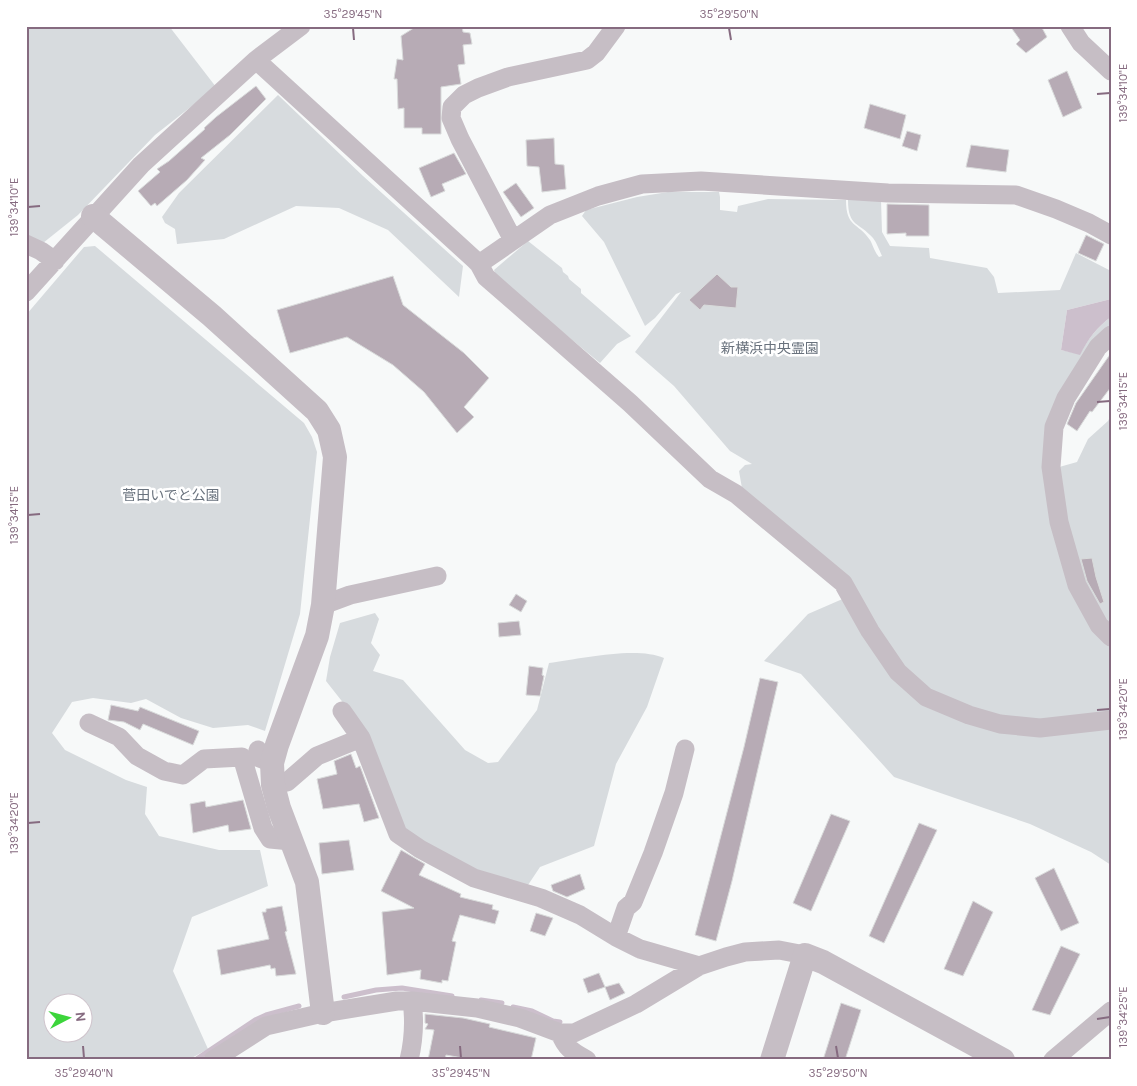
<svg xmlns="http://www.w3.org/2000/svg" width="1137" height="1086" font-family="Karla,'Noto Sans JP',sans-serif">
<rect width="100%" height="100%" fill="#f7f9f9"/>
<path fill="#d7dbde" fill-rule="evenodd" d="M 26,26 L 169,26 L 216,87 L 155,135 L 78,215 L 38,247 L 26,241 Z
M 278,95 L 363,176 L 463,266 L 459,297 L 388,230 L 339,208 L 296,206 L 224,239 L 177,244 L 175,229 L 165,223 L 162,217 L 179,193 Z
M 668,192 L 719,192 L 720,197 L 720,210 L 737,212 L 738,206 L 768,199 L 846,200 C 846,228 858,222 870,240 C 873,245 874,251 879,257 L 882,256 C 879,250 877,243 873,238 C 859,222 848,227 848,200 L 881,200 L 882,232 L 890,246 L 929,248 L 930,258 L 987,268 L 994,277 L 998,293 L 1060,290 L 1076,253 L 1111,271 L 1111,299 L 1067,310 L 1061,350 L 1080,354 C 1088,339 1097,327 1111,317 L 1111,326 L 1096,340 L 1045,471 L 1077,462 L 1088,439 L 1108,421 L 1111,415 L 1111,865 L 1091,852 L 1030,824 L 894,777 L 801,674 L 764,661 L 808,614 L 854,594 L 743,494 L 739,471 L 745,465 L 752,464 L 730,451 L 674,386 L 635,352 L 681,292 L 676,294 L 655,318 L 645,326 L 604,242 L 582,216 L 586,210 L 637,197 Z
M 528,241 L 562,268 L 563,272 L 568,276 L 569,279 L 581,289 L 581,293 L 631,336 L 617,344 L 600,363 L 497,278 L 494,270 Z
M 95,246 L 304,423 L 312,437 L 317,452 L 300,614 L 265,731 L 248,725 L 213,728 L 181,718 L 146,699 L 131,703 L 93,698 L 72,702 L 52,733 L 65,750 L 126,780 L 147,787 L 145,814 L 159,836 L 219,850 L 260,850 L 268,886 L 192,917 L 173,971 L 208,1049 L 188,1060 L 26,1060 L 26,315 L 84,247 ZM 52,1004 L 82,1004 L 82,1034 L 52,1034 Z
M 375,613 L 379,619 L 371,643 L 380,655 L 373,671 L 403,680 L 465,750 L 488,763 L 498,762 L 537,710 L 549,663 C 580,659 636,646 664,658 L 647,707 L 616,764 L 594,846 L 540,867 L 526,888 L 475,876 L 399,828 L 367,733 L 326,681 L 330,657 L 340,623 Z"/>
<path fill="#ccbfcc" d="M 1111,299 L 1111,317 C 1097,327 1088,339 1080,355 L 1061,350 L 1067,310 Z"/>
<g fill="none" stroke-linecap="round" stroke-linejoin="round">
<path stroke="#ccbfcc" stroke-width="5" d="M 344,997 L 376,990 L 402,988 L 452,996
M 481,1000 L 502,1003
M 513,1007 L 532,1011 L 553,1021 L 560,1022
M 195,1060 L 255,1020 L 266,1015 L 299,1006"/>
</g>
<path fill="#b7abb5" stroke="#d9dbdb" d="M 417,26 L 462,26 L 463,32 L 470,33 L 472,44 L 463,45 L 465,64 L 458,65 L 461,84 L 441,87 L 441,134 L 422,134 L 422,128 L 404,128 L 404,108 L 398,109 L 397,79 L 394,79 L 397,59 L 403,60 L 401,36 Z
M 1010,26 L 1041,26 L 1047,37 L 1026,53 L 1016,44 L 1020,40 Z
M 1067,71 L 1082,108 L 1063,117 L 1048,80 Z
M 256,86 L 266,99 L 230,135 L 201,158 L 205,160 L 187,180 L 157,206 L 155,203 L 151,206 L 138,191 L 160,172 L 157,169 L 169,161 L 205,129 L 204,128 L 216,117 Z
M 870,104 L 906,115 L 900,139 L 864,128 Z
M 907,131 L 921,135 L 917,151 L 902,146 Z
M 554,138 L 555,164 L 564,165 L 566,189 L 542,192 L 539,167 L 527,166 L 526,140 Z
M 971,145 L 1009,150 L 1006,172 L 966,167 Z
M 454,153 L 466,174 L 442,184 L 445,191 L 431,197 L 419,168 Z
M 516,183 L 534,208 L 521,217 L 503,192 Z
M 887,204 L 929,205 L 929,236 L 906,236 L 906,233 L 887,234 Z
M 1086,235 L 1104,244 L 1096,261 L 1078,253 Z
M 717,274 L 731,287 L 738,287 L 736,308 L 704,305 L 700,310 L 689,300 Z
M 393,276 L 403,305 L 464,353 L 489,378 L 464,407 L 474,417 L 457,433 L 424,392 L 393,365 L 347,337 L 290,353 L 277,310 Z
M 1111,353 L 1111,387 L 1092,412 L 1090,411 L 1077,431 L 1067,424 L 1076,403 Z
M 1092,558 L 1096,577 L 1104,602 L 1100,604 L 1087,581 L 1081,559 Z
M 516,594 L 527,601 L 521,612 L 509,605 Z
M 519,621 L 521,635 L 499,637 L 498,623 Z
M 529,666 L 543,668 L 542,675 L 544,676 L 540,696 L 526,695 Z
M 760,678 L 778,682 L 732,881 L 716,941 L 695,935 L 744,747 Z
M 111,705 L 138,711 L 140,707 L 199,731 L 193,745 L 143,724 L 140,730 L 124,722 L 108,720 Z
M 351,754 L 356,768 L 360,766 L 379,818 L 364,822 L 359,804 L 323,809 L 317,779 L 337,774 L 334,761 Z
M 243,800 L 251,829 L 229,832 L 228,825 L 193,833 L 190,804 L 205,801 L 206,807 Z
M 831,814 L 850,821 L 811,911 L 793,903 Z
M 919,823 L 937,830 L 884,943 L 869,936 Z
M 349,840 L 354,870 L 322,874 L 319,843 Z
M 401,850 L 425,864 L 419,875 L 461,894 L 460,897 L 493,905 L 492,909 L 499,911 L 495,924 L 460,915 L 452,941 L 456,942 L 448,981 L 442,980 L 442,983 L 420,979 L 421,970 L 387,975 L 382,912 L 414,908 L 381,891 Z
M 1054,868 L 1079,923 L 1061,931 L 1035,878 Z
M 580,874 L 585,889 L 567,897 L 553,891 L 551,885 Z
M 973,901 L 993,912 L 963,976 L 944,969 Z
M 282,906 L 287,931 L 285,932 L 296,974 L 276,976 L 275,968 L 271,969 L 270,965 L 221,975 L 217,950 L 269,939 L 262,912 L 266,912 L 266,909 Z
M 536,913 L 553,918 L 545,936 L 530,931 Z
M 1061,946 L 1080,954 L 1050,1015 L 1032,1010 Z
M 599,973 L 605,987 L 619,983 L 625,993 L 610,1000 L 605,987 L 588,993 L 583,979 Z
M 841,1003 L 861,1010 L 845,1060 L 823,1060 Z
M 425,1014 L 463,1018 L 490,1024 L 489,1027 L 536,1038 L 531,1060 L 474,1060 L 446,1055 L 445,1060 L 428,1060 L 434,1030 L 425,1029 L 428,1024 L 425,1023 Z"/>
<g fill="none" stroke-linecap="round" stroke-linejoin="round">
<path stroke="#c6bec5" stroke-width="19" d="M 1070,26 L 1081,43 L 1111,71
M 256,60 L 475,260 L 479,264 L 486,277 L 630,403 L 710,479 L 736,494 L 843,583 L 870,631 L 898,672 L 926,697 L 969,715 L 1000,724 L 1040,728 L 1111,720
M 513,240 L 460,139 L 451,118 L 452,107 L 464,95 L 478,88 L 508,77 L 587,60 L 596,53 L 616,26
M 26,244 L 41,251 L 55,261
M 479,264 L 550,215 L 598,196 L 642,184 L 701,181 L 888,193 L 1016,195 L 1056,209 L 1089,223 L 1111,235
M 26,292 L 141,165 L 256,60 L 301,26
M 1111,335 L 1098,347 L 1066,398 L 1054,427 L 1051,467 L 1059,522 L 1077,585 L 1099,625 L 1111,637
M 323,605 L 350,595 L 437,576
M 342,711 L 361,738
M 89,723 L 119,737 L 137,756 L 164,771 L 183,775 L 204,759 L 242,757 L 263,828 L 270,839 L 291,841
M 258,750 L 257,757 L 272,763
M 273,785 L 287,782 L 317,756 L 361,738 L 398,834 L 420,849 L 474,878 L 541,898 L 580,915 L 616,937 L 640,949 L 699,966
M 616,937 L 626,908 L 633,902 L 653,853 L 674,793 L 685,749
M 560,1033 C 566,1049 573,1052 587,1060
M 213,1060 L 266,1026 L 323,1013 L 397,1001 L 412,1001 L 477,1008 L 520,1018 L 560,1033 L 574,1033 L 636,1004 L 699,966 L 726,957 L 745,952 L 779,950 L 805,955
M 409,1060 C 414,1039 415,1022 412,1001
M 1053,1060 L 1111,1011"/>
<path stroke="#c6bec5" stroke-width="24" d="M 93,216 L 212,316 L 317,411 L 329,430 L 335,457 L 323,605 L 317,636 L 277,745 L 272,763 L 273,785 L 279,808 L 307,882 L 323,1013
M 772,1060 L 805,955 L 823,962 L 1003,1060"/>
</g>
<path fill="none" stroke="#866b80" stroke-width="2" d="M 353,28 L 354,40M 729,28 L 731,40M 1097,94 L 1110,93M 28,207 L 40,206M 1097,402 L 1110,401M 28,515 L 40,514M 1097,710 L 1110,709M 28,823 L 40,822M 1097,1019 L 1110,1017M 83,1046 L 84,1058M 460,1046 L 461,1058M 836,1046 L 838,1058"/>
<g text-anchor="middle" stroke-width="5" stroke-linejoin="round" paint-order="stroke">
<g font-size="14" fill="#69727d" stroke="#fff">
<text x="770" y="353">新横浜中央霊園</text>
<text x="171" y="500">菅田いでと公園</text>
</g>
</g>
<rect width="1137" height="1086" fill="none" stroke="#ffffff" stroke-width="55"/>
<g transform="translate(68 1018) rotate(84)"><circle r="24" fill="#ffffff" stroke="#cfc4cc"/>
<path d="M0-4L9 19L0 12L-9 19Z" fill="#3cd53b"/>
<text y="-8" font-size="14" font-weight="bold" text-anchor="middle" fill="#866b80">N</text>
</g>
<rect x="28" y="28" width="1082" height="1030" fill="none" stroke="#866b80" stroke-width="2"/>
<g font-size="12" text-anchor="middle" fill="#866b80">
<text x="353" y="18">35°29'45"N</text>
<text x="729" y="18">35°29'50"N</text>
<text transform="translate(1123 93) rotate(-90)" y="4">139°34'10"E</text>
<text transform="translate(14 207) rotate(-90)" y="4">139°34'10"E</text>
<text transform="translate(1123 401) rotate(-90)" y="4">139°34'15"E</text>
<text transform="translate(14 515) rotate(-90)" y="4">139°34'15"E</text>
<text transform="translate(1123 709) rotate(-90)" y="4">139°34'20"E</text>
<text transform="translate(14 823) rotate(-90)" y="4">139°34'20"E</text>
<text transform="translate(1123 1017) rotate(-90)" y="4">139°34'25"E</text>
<text x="84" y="1077">35°29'40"N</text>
<text x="461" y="1077">35°29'45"N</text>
<text x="838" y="1077">35°29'50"N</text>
</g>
</svg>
